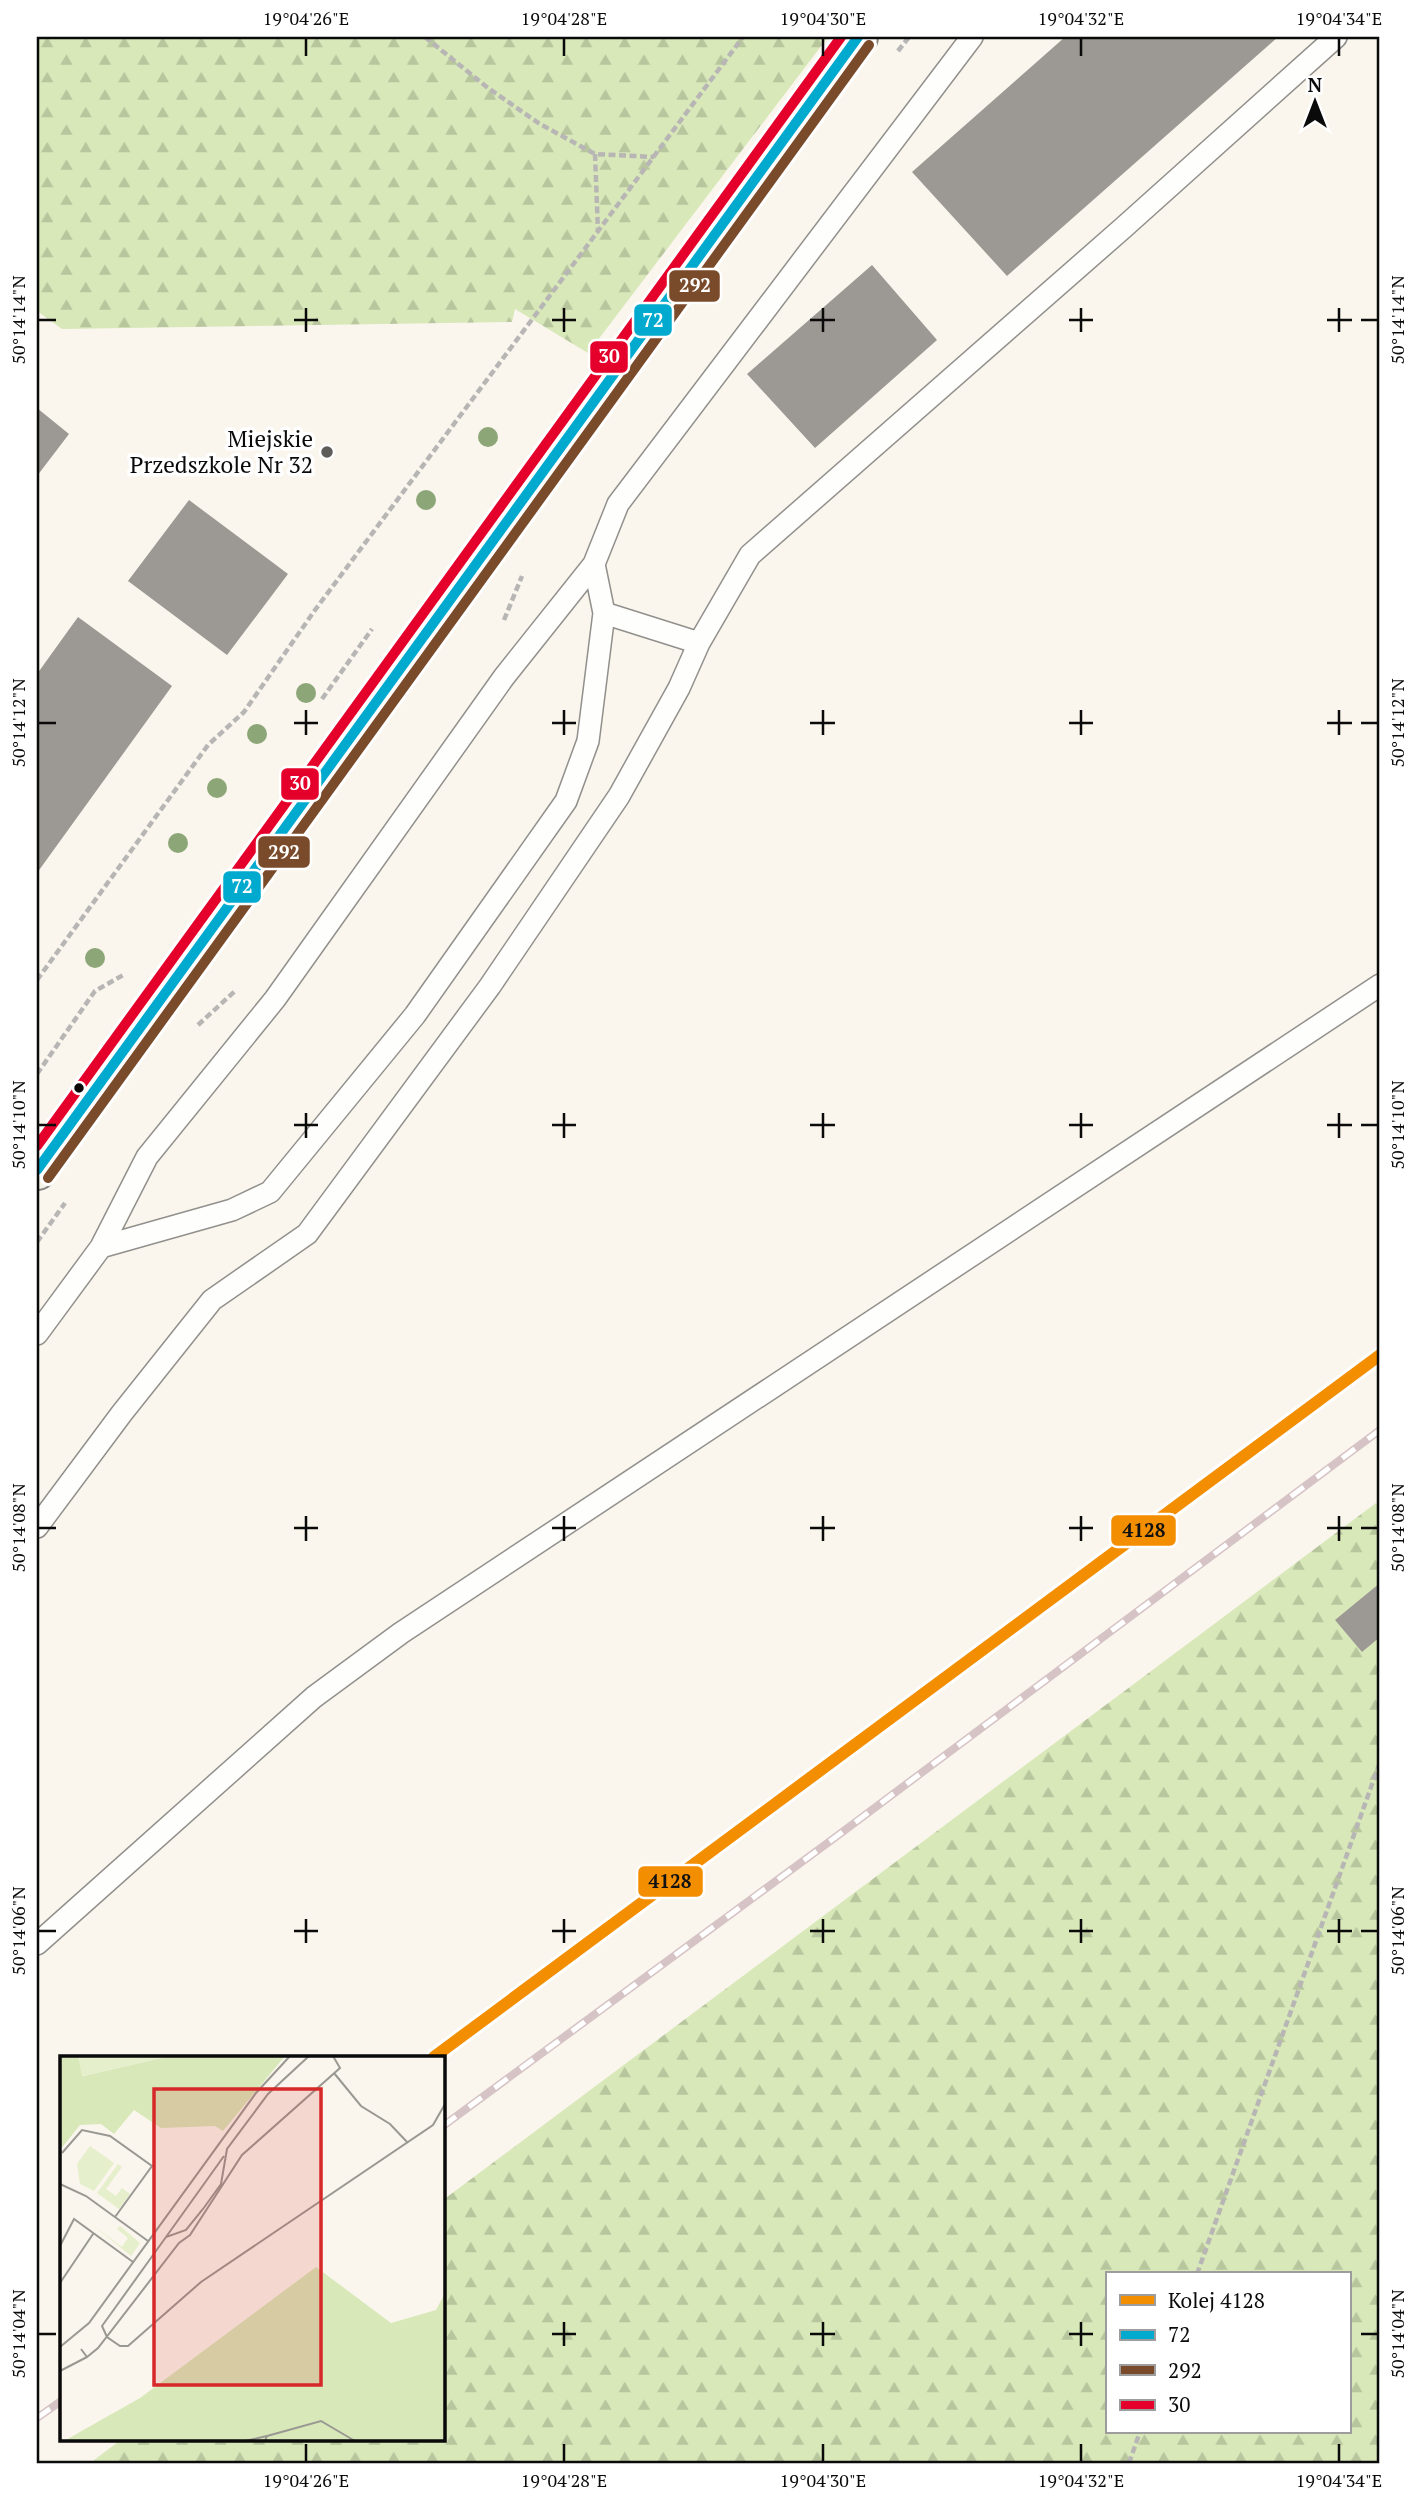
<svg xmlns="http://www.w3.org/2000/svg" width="1417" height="2500" font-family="'PT Serif',serif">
<defs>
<pattern id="forest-firs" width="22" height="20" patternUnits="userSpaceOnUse" patternTransform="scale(1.75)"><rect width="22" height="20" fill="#d8e8b9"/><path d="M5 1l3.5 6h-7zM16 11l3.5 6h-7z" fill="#b8c69e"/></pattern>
</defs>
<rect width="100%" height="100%" fill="#faf6ed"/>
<path fill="url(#forest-firs)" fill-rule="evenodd" d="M 37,37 L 828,37 L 588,353 L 515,309 L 512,322 L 62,329 L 37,311 Z
M 1376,1503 L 1380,1507 L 1380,2463 L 90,2463 L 122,2439 L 443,2439 L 443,2200 ZM 1107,2274 L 1349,2274 L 1349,2432 L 1107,2432 Z"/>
<path fill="#9c9893" d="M 1065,37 L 1278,37 L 1007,276 L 912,172 Z
M 872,265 L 937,340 L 815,448 L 747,374 Z
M 37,408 L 69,434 L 37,476 Z
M 189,500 L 288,574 L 227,655 L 128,581 Z
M 78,617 L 172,686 L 37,873 L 37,674 Z
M 1380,1583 L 1380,1637 L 1362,1652 L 1335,1620 Z"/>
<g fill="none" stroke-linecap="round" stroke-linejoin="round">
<defs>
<path id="lane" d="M 604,613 L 699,643
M 101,1247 L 147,1157 L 275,999 L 504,677 L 594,564
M 37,1334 L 101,1247 L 232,1210 L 270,1192 L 415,1015 L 566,801 L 588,741 L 604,613 L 594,564 L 618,504 L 972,37
M 37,1527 L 122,1413 L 212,1300 L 307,1234 L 490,986 L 619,796 L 679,688 L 699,643 L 750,555 L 1123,228 L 1336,37
M 37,1944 L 314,1697 L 401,1633 L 1380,985"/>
<path id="secondary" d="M 37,1170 L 858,37"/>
</defs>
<use href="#lane" stroke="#92908c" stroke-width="24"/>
<use href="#secondary" stroke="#898783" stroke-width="42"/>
<path stroke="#b7b6b5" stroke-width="4.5" stroke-dasharray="7 3.5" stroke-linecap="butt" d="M 425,37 L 488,88 L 540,124 L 595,154 L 654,157
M 898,51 L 909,37
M 595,154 L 598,232
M 504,620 L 522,576
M 322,699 L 372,629
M 37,980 L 208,745 L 244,712 L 315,610 L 743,37
M 198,1025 L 235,991
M 37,1074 L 95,991 L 125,974
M 37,1242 L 65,1203
M 1197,2274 L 1380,1762
M 1129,2463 L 1140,2432"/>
<use href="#lane" stroke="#fefefc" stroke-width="21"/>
<use href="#secondary" stroke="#f4f1e7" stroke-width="38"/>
<defs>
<path id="rail" d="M 443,2126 L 837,1836 L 1380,1430
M 37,2418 L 61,2401"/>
</defs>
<use href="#rail" stroke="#d6c3c5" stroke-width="8"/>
<use href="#rail" stroke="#fff" stroke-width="5" stroke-dasharray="16" stroke-linecap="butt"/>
<defs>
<path id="bus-1" d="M 37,1170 L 858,37"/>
<path id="bus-2" d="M 48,1178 L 869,45"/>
<path id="bus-3" d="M 37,1146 L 841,37"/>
</defs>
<use href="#bus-1" stroke="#fff" stroke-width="16"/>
<use href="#bus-2" stroke="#fff" stroke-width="16"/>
<use href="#bus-3" stroke="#fff" stroke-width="16"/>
<use href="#bus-1" stroke="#00a9ce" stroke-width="10"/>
<use href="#bus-2" stroke="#7a4b2a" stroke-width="10"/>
<use href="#bus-3" stroke="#e4002b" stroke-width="10"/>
<defs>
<path id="rail-1" d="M 434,2057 L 1380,1355"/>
</defs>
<use href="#rail-1" stroke="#fff" stroke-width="18"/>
<use href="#rail-1" stroke="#f38e00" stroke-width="12"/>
</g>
<g fill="#8da678">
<circle cx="488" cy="437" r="10"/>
<circle cx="426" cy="500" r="10"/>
<circle cx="306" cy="693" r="10"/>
<circle cx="257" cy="734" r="10"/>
<circle cx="217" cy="788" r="10"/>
<circle cx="178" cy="843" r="10"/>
<circle cx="95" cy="958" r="10"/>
</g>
<path fill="none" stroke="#0a0a0a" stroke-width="2.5" d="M 306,38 L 306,56M 564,38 L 564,56M 823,38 L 823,56M 1081,38 L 1081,56M 1339,38 L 1339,56M 306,308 L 306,332M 564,308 L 564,332M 823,308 L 823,332M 1081,308 L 1081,332M 1339,308 L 1339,332M 38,320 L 56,320M 294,320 L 318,320M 552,320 L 576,320M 810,320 L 835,320M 1069,320 L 1093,320M 1327,320 L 1352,320M 1361,320 L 1378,320M 306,710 L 306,735M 564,710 L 564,735M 823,710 L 823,735M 1081,710 L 1081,735M 1339,710 L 1339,735M 38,723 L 56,723M 294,723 L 318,723M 552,723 L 576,723M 810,723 L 835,723M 1069,723 L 1093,723M 1327,723 L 1352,723M 1361,723 L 1378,723M 306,1113 L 306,1138M 564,1113 L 564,1138M 823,1113 L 823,1138M 1081,1113 L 1081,1138M 1339,1113 L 1339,1138M 38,1125 L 56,1125M 294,1125 L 318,1125M 552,1125 L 576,1125M 810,1125 L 835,1125M 1069,1125 L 1093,1125M 1327,1125 L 1352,1125M 1361,1125 L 1378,1125M 306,1516 L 306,1541M 564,1516 L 564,1541M 823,1516 L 823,1541M 1081,1516 L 1081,1541M 1339,1516 L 1339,1541M 38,1528 L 56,1528M 294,1528 L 318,1528M 552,1528 L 576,1528M 810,1528 L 835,1528M 1069,1528 L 1093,1528M 1327,1528 L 1352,1528M 1361,1528 L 1378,1528M 306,1919 L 306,1943M 564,1919 L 564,1943M 823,1919 L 823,1943M 1081,1919 L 1081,1943M 1339,1919 L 1339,1943M 38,1931 L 56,1931M 294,1931 L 318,1931M 552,1931 L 576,1931M 810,1931 L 835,1931M 1069,1931 L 1093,1931M 1327,1931 L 1352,1931M 1361,1931 L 1378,1931M 564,2322 L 564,2346M 823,2322 L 823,2346M 1081,2322 L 1081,2346M 38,2334 L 56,2334M 552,2334 L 576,2334M 810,2334 L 835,2334M 1069,2334 L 1093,2334M 1361,2334 L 1378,2334M 306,2444 L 306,2462M 564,2444 L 564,2462M 823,2444 L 823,2462M 1081,2444 L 1081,2462M 1339,2444 L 1339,2462"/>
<circle fill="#5e5d59" stroke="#fff" stroke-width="2.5" cx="327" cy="452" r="7"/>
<circle fill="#0a0a0a" stroke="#fff" stroke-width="2.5" cx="79" cy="1088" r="6"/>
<g text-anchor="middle" stroke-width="7" stroke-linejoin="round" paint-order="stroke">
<g font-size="23" fill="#0a0a0a" stroke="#fff" text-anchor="end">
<text x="313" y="447">Miejskie<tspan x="313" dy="26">Przedszkole Nr 32</tspan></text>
</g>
</g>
<g transform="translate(60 2056)">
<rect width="385" height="385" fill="#faf6ed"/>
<path d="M 58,108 L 62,111 L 46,133 L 56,140 L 62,132 L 70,138 L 59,153 L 37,137 ZM 29,166 L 62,191 L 68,182 L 57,173 L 60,170 L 80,187 L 71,200 Z" fill="#e6efcb"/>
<path d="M 0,0 L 18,0 L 23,20 L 110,0 L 225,0 L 163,75 L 155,70 L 101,72 L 74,54 L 54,78 L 41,68 L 20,69 L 0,94 ZM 256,211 L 331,267 L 376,254 L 385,237 L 385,385 L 4,385 L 80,342 Z" fill="#d8e8b9"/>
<path d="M 18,0 L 110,0 L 22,20 ZM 30,90 L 54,107 L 34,135 L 20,128 L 17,108 Z" fill="#e6efcb"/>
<path fill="none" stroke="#9a9892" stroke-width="2" d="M 249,0 L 208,38 L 167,93 L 161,128 L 143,153 L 126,174 L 106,181 L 42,270 L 47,281 L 60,290 L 68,290 L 141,226 L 373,69 L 385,48M 274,17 L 301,50 L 330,68 L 348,87M 2,97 L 22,74 L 50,80 L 92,110 L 55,161M 0,128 L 26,140 L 88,185M 106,181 L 164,100M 0,190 L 14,163 L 73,206M 0,227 L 33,178M 0,291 L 29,267 L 196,37 L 230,0M 21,293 L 27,301 L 38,292 L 119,187 L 130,179 L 182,99 L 280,12 L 273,0M 0,315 L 27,301M 207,380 L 261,365 L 295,385M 185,385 L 207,380 L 205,385"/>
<path fill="#d62828" fill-opacity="0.15" stroke="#d62828" stroke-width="3.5" d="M 94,33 L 261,33 L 261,329 L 94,329 Z"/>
<rect width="385" height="385" fill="none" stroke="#0a0a0a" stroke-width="3.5"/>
</g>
<g stroke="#fff" stroke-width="2.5">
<rect x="668" y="269" width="53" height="34" rx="7" fill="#7a4b2a"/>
<rect x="633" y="303" width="40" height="34" rx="7" fill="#00a9ce"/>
<rect x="589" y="340" width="40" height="34" rx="7" fill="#e4002b"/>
<rect x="280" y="767" width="40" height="34" rx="7" fill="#e4002b"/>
<rect x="257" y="835" width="54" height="34" rx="7" fill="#7a4b2a"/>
<rect x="222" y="870" width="40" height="34" rx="7" fill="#00a9ce"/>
<rect x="1110" y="1514" width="67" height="33" rx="7" fill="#f38e00"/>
<rect x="637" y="1865" width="67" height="33" rx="7" fill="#f38e00"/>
</g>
<g font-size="19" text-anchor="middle" font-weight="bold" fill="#fff">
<text x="695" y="292">292</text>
<text x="653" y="327">72</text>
<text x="609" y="363">30</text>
<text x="300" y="790">30</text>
<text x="284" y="859">292</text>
<text x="242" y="893">72</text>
</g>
<g font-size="19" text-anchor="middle" font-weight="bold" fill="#111">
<text x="1144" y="1537">4128</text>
<text x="670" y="1888">4128</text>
</g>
<rect width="1417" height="2500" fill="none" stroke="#ffffff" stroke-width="77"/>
<rect x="1106" y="2272" width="245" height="161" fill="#ffffff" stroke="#9d9d9d" stroke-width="2"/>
<rect x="1120" y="2295" width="35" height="10" fill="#f38e00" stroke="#9d9d9d" stroke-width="2"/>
<text x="1168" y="2308" font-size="21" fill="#0a0a0a">Kolej 4128</text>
<rect x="1120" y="2330" width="35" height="10" fill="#00a9ce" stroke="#9d9d9d" stroke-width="2"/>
<text x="1168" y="2342" font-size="21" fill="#0a0a0a">72</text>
<rect x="1120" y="2365" width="35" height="10" fill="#7a4b2a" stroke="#9d9d9d" stroke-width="2"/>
<text x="1168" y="2378" font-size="21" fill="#0a0a0a">292</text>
<rect x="1120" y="2400" width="35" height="10" fill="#e4002b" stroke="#9d9d9d" stroke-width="2"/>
<text x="1168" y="2412" font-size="21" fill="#0a0a0a">30</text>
<g transform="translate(1315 102)" stroke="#ffffff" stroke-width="5" paint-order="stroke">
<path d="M0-5L12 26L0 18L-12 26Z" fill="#0a0a0a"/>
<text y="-10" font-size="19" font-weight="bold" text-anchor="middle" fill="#0a0a0a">N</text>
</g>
<rect x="38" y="38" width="1340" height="2424" fill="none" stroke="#0a0a0a" stroke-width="2.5"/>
<g font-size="18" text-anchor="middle" fill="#0a0a0a">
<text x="306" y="25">19°04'26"E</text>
<text x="564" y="25">19°04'28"E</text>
<text x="823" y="25">19°04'30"E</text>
<text x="1081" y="25">19°04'32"E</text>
<text x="1339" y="25">19°04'34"E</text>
<text transform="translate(19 320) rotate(-90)" y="6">50°14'14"N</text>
<text transform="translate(1398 320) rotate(-90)" y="6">50°14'14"N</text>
<text transform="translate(19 723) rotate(-90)" y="6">50°14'12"N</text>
<text transform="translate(1398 723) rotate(-90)" y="6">50°14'12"N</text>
<text transform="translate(19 1125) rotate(-90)" y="6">50°14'10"N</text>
<text transform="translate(1398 1125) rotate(-90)" y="6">50°14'10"N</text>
<text transform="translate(19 1528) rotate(-90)" y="6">50°14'08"N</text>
<text transform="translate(1398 1528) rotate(-90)" y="6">50°14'08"N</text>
<text transform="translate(19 1931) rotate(-90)" y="6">50°14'06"N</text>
<text transform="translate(1398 1931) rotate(-90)" y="6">50°14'06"N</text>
<text transform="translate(19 2334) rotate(-90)" y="6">50°14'04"N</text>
<text transform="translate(1398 2334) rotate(-90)" y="6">50°14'04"N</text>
<text x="306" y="2487">19°04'26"E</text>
<text x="564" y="2487">19°04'28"E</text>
<text x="823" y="2487">19°04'30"E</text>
<text x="1081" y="2487">19°04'32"E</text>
<text x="1339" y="2487">19°04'34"E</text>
</g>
</svg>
